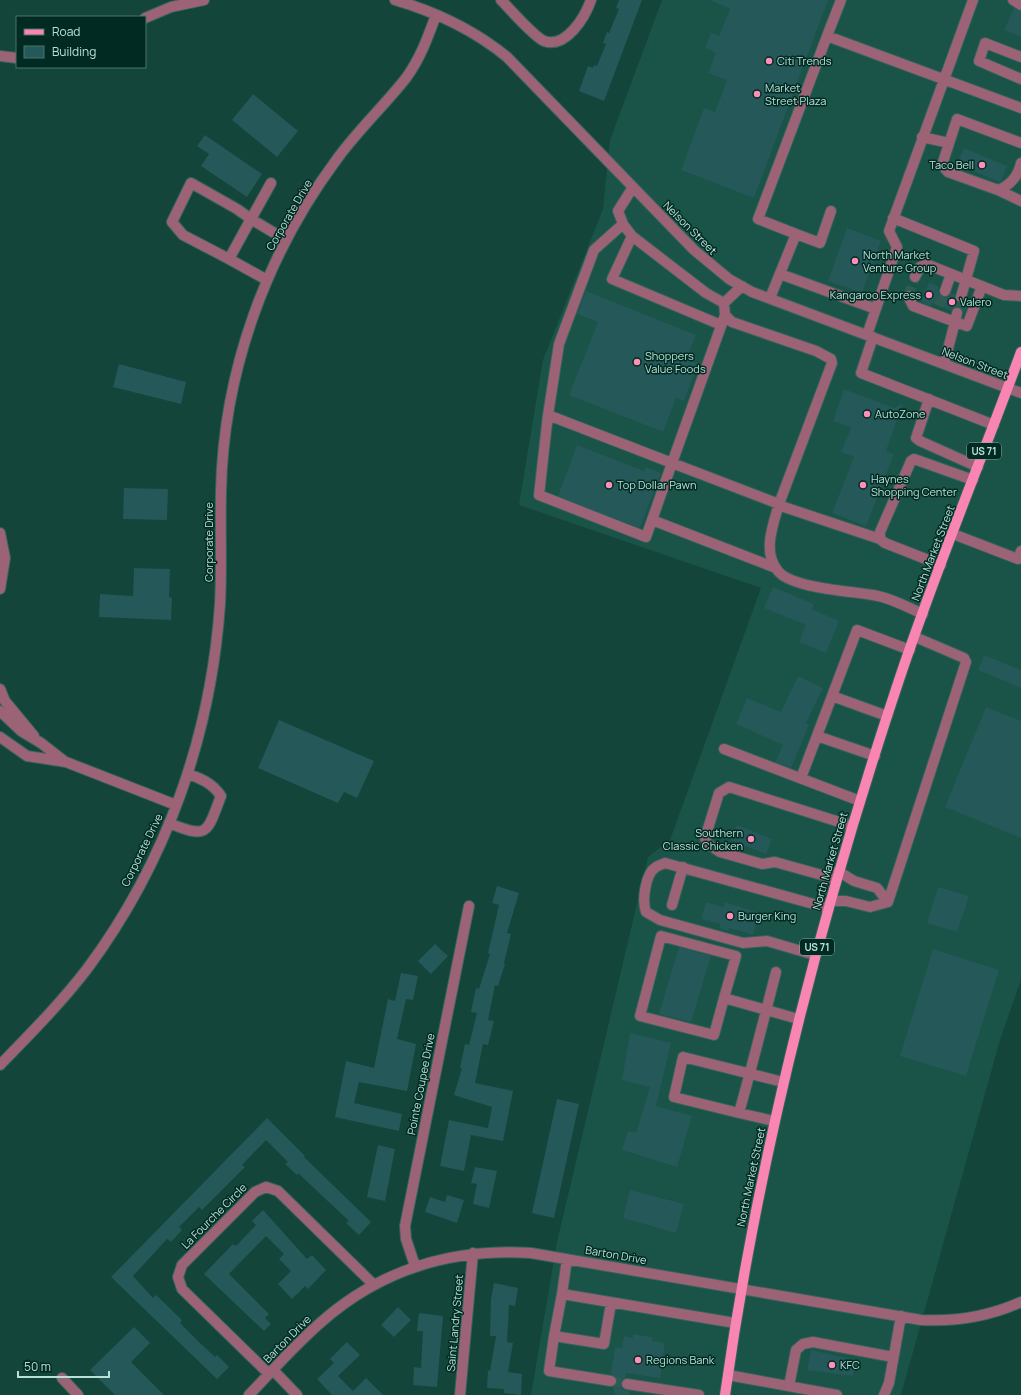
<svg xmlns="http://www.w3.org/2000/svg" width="1021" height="1395" font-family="Manrope,sans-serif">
<rect width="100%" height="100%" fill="#13453b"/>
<path fill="#1a5347" d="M 662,0 L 1021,0 L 1021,980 L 1000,1040 L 901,1395 L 531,1395 L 557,1242 L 648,857 L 670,840 L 761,588 L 519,505 L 543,360 L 603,209 L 610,140 Z"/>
<path fill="#245859" d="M 619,0 L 642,0 L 604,101 L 579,91 L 588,66 L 593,68 L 594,65 L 597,66 L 606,44 L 603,43 L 607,32 L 609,33 L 619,9 L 616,8 Z
M 710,0 L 828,0 L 754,198 L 681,170 L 704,108 L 715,112 L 727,80 L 708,73 L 716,53 L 705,48 L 711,33 L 719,36 L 730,9 Z
M 1014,8 L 1021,11 L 1021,37 L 1004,30 Z
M 253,94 L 298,131 L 277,157 L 232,120 Z
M 205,135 L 262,174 L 247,197 L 201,166 L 209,154 L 197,146 Z
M 964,148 L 1007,166 L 1001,181 L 999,182 L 957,164 Z
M 847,228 L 881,241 L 862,293 L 828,281 Z
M 929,282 L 938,286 L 939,293 L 942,297 L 947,297 L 951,293 L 955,295 L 955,299 L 959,303 L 963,303 L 967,299 L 970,300 L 964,315 L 963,311 L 959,307 L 955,307 L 951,311 L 932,303 L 931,306 L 921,302 Z
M 586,291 L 696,335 L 686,359 L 698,364 L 684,401 L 676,398 L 663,432 L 569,395 L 598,322 L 577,314 Z
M 119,364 L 186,382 L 181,404 L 113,387 Z
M 844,389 L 894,408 L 903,403 L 886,451 L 894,454 L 866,526 L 832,513 L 854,457 L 841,452 L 851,428 L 833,421 Z
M 577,445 L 644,471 L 646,467 L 661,473 L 640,528 L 558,496 Z
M 124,488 L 168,489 L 167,520 L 123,519 Z
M 134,568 L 170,569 L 169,597 L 172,598 L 171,620 L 99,617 L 100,594 L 133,596 Z
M 773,587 L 814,604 L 812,609 L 839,621 L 826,653 L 799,642 L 806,625 L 764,608 Z
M 984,655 L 1021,670 L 1021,688 L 978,670 Z
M 798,676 L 823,688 L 806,723 L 809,725 L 791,768 L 775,762 L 783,745 L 736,724 L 747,698 L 781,712 Z
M 986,707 L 1021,721 L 1021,838 L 945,807 Z
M 279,720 L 374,761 L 357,798 L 344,792 L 338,803 L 258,768 Z
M 737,825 L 772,839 L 766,854 L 731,840 Z
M 497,886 L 519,893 L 507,933 L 511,934 L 504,963 L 505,964 L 498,986 L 495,985 L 488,1020 L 494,1021 L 488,1045 L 483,1044 L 475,1083 L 513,1091 L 503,1141 L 471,1135 L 464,1171 L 440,1166 L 449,1120 L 488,1128 L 492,1107 L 454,1095 L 462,1068 L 460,1068 L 465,1044 L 469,1045 L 477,1013 L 471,1012 L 476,988 L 479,989 L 490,954 L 488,953 L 499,905 L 492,903 Z
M 938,887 L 969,896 L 957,932 L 927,923 Z
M 706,902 L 724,907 L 725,902 L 759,913 L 753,935 L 729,928 L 728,931 L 719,928 L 720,924 L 701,919 Z
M 435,944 L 448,956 L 431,974 L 418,961 Z
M 679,947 L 711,956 L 691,1022 L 659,1014 Z
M 933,949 L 999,970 L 966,1076 L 900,1056 Z
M 401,973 L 418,976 L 413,1000 L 406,999 L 397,1039 L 416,1044 L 407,1091 L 359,1082 L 354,1103 L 402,1114 L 399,1131 L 335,1117 L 346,1061 L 374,1068 L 388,999 L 395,1001 Z
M 630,1033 L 671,1043 L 656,1106 L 692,1116 L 677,1167 L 622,1150 L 628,1131 L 636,1133 L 650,1087 L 622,1080 Z
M 557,1099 L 579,1104 L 554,1218 L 532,1213 Z
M 267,1118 L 305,1156 L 304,1157 L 371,1222 L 359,1235 L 346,1223 L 349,1221 L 298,1173 L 297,1175 L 285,1164 L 288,1162 L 266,1140 L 242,1165 L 245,1167 L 202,1210 L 199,1207 L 179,1227 L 182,1230 L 171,1242 L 167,1239 L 133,1276 L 153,1298 L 156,1295 L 182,1320 L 180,1323 L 200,1343 L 215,1357 L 217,1355 L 229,1367 L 217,1379 L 111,1277 Z
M 378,1145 L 395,1149 L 385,1201 L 367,1197 Z
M 475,1167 L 497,1171 L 489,1208 L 473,1204 L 477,1184 L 471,1183 Z
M 630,1190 L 684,1204 L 676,1233 L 623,1218 Z
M 447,1195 L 464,1200 L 457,1223 L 425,1212 L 430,1197 L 445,1202 Z
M 263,1210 L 307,1259 L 312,1255 L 326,1270 L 308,1289 L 305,1286 L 292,1299 L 278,1284 L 291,1271 L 279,1259 L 284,1254 L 266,1236 L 229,1274 L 269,1314 L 265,1318 L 271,1324 L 264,1331 L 204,1274 L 233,1244 L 236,1246 L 256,1225 L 252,1221 Z
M 494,1283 L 518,1288 L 515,1306 L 509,1305 L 507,1342 L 513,1343 L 508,1372 L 522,1374 L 521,1395 L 504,1393 L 504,1389 L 487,1388 L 488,1370 L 490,1371 L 496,1336 L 490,1336 L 491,1299 Z
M 398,1307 L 411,1320 L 394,1337 L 381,1325 Z
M 419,1313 L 443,1316 L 437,1387 L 413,1385 L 414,1367 L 421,1368 L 423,1331 L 417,1331 Z
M 134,1327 L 150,1343 L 131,1362 L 164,1395 L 115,1395 L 90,1370 Z
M 633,1334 L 652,1337 L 652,1341 L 665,1343 L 660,1378 L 625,1373 L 626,1378 L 622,1380 L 621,1386 L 623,1389 L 629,1391 L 630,1395 L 615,1395 L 613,1387 L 616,1385 L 617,1379 L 611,1374 L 615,1347 L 622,1348 L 624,1336 L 633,1338 Z
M 347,1342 L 360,1355 L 338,1376 L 353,1391 L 366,1378 L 383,1395 L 332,1395 L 317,1379 L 334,1363 L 330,1359 Z
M 811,1350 L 856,1360 L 853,1376 L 807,1370 Z"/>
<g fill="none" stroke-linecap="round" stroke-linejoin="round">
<path stroke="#2c5c52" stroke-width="10" stroke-dasharray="10 5" stroke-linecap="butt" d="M 908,296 L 915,277
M 939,306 L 945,291
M 957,313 L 961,297
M 611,1381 L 627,1384"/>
<defs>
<path id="minor" d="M 395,0 C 436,12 474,30 507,57 L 694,250 L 729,279 L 752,292 L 1021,393
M 501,0 C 510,9 533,36 544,41 C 566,49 585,17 591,0
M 1013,0 L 1021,5
M 145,18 L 171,7 L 204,0
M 827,36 L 841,0
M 0,56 L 17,58
M 1021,57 L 985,43 L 979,61 L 1021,79
M 922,137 L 949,143
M 1021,143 L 957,119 L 942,165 L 948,172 L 998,190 L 1021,201
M 633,187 L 618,211 L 623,224 L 632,236 L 706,293 L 724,303 L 742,286
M 998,190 C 1011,185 1018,176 1021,163
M 893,218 L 974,251 L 961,297
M 796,234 L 820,243 L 831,211
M 632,236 L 612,279 L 721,325
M 229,259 L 183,235 L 172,222 L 191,183 L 237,209 L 251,219 L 271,183
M 780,274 L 876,309
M 915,277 L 920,267 L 926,264 L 1004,295 L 1021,296
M 267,280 L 229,259 L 251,219 L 286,240
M 945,291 L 951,274
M 908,296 L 913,306 L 955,322 L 957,313
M 770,298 L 796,234 L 758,219 L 827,36 L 1021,108
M 724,303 L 725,315 L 732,322 L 816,351 L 831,359 L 832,363 L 779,504 L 784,507 L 880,539
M 725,315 L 672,463 L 779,504 C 773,525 762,552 778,571 C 792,589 855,591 878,596 C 893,599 909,608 923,614
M 867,335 L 897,247 L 889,231 L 973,0
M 873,337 L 861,373 L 994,425
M 944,364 L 955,322 L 967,326 L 982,286
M 929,399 L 916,438 L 920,441 L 978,467
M 548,415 L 559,344 L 594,250 L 623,224
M 652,520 L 646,537 L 539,495 L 548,415 L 672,463 L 652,520 L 776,568
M 0,533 L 5,558 L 0,589
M 953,534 L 1018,559 L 1021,551
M 941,565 L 885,543 L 880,539 L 880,532 L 911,461 L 914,459 L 973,480
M 0,689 L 5,701 L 34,736
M 832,696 L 887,716
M 0,711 L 21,731 L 41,743 L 64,761
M 817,736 L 875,756
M 0,737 L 27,756 L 66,762 L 176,805
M 724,749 L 860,801
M 801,778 L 857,630 L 910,650
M 169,823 C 209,840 207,832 221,796 C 212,783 202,779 188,774
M 838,871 L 854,881 L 877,888 L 888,902
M 836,879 L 775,862 L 762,864 L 720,852 L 708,844 L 705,838 L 719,793 L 729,787 L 852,826
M 830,901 L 846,901 L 870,907 L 888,902
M 888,902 L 966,662 L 964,658 L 915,637
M 672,905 L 683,867
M 815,955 L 767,941 L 743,943 L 660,920 L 646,912 C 642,901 645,874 656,867 C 659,865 663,864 665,863 L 828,908
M 776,972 C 764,1019 752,1066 739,1113 L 674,1097 L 683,1057 L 783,1082
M 724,998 L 736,956 L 661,936 L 640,1016 L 714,1035 L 724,998 L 798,1019
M 0,1065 C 30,1034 61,1003 87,969 C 166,863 211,736 220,604 C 222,567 220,529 221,492 C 222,432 234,370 254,314 C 274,258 302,206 337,159 C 358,130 384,106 406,78 C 420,59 428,37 436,15
M 739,1113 L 774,1121
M 567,1259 L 562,1294 L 735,1323
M 415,1266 L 406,1239 L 405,1226 L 469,906
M 562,1294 L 554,1336 L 604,1344 L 611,1303
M 554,1336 L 549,1371 L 611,1381
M 273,1370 L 297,1395
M 269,1374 L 182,1289 L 178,1277 L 182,1265 L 255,1192 L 266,1187 L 278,1191 L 373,1284
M 728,1375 L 837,1395
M 62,1378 L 78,1395
M 627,1384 L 699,1395
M 789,1386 L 796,1350 L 803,1344 L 813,1342 L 893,1357
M 249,1395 C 272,1371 294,1346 319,1324 C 379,1270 452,1248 531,1253 L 921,1320 C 957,1322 988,1317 1021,1302
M 460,1395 L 473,1253
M 884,1395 L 889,1383 L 901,1316"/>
<path id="major" d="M 725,1395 C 759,1151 821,913 899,680 C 936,569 981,461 1021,352"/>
</defs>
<use href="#minor" stroke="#34645a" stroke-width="12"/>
<use href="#major" stroke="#34645a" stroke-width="12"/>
<use href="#minor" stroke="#9c6377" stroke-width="10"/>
<use href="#major" stroke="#f985b2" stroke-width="10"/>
</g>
<g fill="#ff8eb9" stroke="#012a22" stroke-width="1.5">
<circle cx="769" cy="61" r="4"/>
<circle cx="757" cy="94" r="4"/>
<circle cx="982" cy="165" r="4"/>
<circle cx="855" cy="261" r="4"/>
<circle cx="929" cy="295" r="4"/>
<circle cx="952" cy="302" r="4"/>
<circle cx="637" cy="362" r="4"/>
<circle cx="867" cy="414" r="4"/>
<circle cx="609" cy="485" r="4"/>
<circle cx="863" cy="485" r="4"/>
<circle cx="751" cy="839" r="4"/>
<circle cx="730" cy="916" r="4"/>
<circle cx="638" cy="1360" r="4"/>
<circle cx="832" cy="1365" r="4"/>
</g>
<g text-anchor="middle" stroke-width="3" stroke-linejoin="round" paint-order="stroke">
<g fill="#012a22" stroke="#80aaa0" stroke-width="1">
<rect x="967" y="443" width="34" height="16" rx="3"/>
<rect x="800" y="939" width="34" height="16" rx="3"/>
</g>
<g font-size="10" font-weight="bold" fill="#b7e1d6">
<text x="984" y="455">US 71</text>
<text x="817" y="951">US 71</text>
</g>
<g font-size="11" fill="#b7e1d6" stroke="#012a22" text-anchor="start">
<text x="777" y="65">Citi Trends</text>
<text x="765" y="92">Market<tspan x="765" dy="13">Street Plaza</tspan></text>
<text x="974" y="169" text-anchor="end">Taco Bell</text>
<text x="863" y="259">North Market<tspan x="863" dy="13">Venture Group</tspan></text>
<text x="921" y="299" text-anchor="end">Kangaroo Express</text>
<text x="960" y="306">Valero</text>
<text x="645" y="360">Shoppers<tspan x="645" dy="13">Value Foods</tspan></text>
<text x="875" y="418">AutoZone</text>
<text x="871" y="483">Haynes<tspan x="871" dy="13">Shopping Center</tspan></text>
<text x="617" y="489">Top Dollar Pawn</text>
<text x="743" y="837" text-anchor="end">Southern<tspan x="743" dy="13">Classic Chicken</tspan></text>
<text x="738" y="920">Burger King</text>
<text x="646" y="1364">Regions Bank</text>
<text x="840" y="1369">KFC</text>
</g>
<g font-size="11" fill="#b7e1d6" stroke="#012a22">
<text transform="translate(289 215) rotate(-60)" y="4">Corporate Drive</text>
<text transform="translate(690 228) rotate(45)" y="4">Nelson Street</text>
<text transform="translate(975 363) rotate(21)" y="4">Nelson Street</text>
<text transform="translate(209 542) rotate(-90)" y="4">Corporate Drive</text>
<text transform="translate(933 553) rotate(-69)" y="4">North Market Street</text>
<text transform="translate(142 850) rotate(-64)" y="4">Corporate Drive</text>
<text transform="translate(830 861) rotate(-74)" y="4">North Market Street</text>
<text transform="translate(421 1084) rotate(-79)" y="4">Pointe Coupee Drive</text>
<text transform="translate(751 1177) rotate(-78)" y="4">North Market Street</text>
<text transform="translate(214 1216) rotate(-45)" y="4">La Fourche Circle</text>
<text transform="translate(616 1255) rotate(10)" y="4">Barton Drive</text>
<text transform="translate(455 1323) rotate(-85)" y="4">Saint Landry Street</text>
<text transform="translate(287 1339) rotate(-45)" y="4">Barton Drive</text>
</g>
</g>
<rect x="16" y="16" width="130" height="52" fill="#012a22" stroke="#4a736a"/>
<rect x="24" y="29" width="20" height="6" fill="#f985b2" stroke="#4a736a"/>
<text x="52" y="36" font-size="12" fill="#b7e1d6">Road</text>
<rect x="24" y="46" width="20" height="12" fill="#245859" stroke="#4a736a"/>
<text x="52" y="56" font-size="12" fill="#b7e1d6">Building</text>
<path d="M18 1371v6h91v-6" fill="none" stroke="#b7e1d6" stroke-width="2"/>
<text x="24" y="1371" font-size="12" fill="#b7e1d6" stroke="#012a22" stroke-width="3" paint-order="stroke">50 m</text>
</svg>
